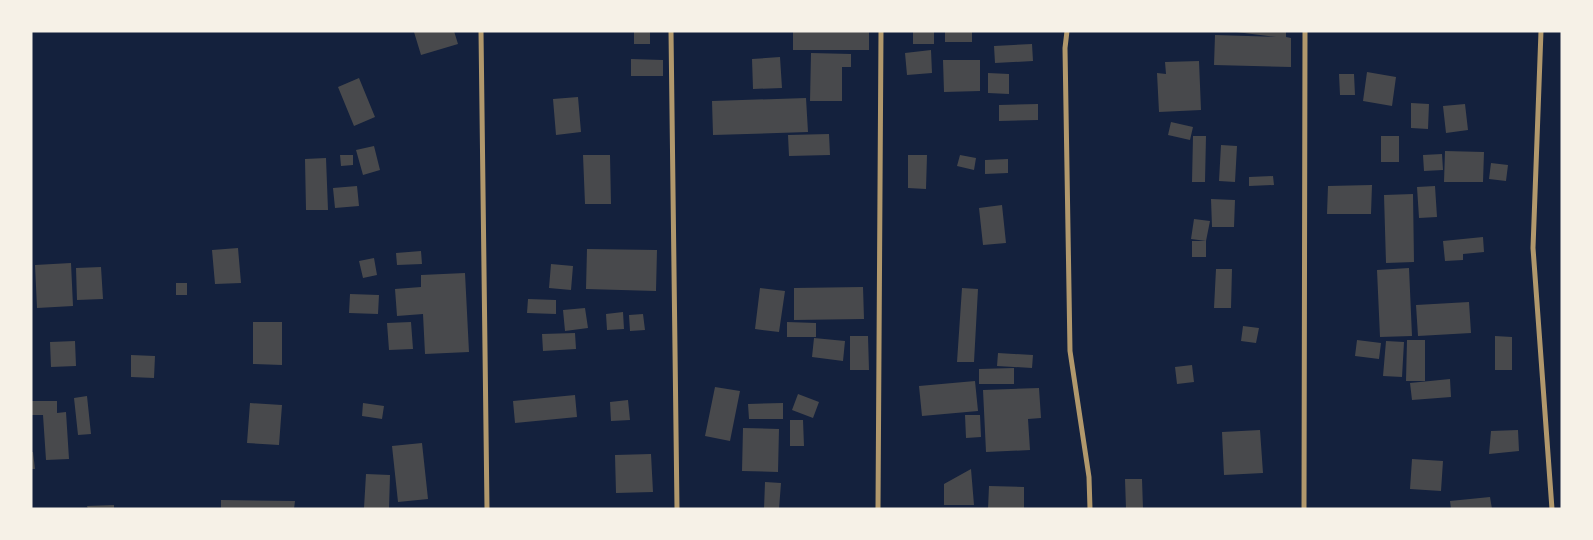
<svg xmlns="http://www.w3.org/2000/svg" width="1593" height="540" font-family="'Playfair Display',serif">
<rect width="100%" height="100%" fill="#14213d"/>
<path fill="#48494c" d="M 418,31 L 454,31 L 458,44 L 421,55 L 414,32 Z
M 634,31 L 650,31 L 650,44 L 634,44 Z
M 793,31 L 869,31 L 869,50 L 793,50 Z
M 913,31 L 934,31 L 934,44 L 913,44 Z
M 945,31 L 972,31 L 972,42 L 945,42 Z
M 1228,31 L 1286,31 L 1286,37 L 1291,38 L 1291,67 L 1214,65 L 1215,35 L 1276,37 Z
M 1032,44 L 1033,61 L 995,63 L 994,46 Z
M 931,50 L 932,73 L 907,75 L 905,53 Z
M 811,53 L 851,54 L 851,67 L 842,67 L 842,101 L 810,101 Z
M 780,57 L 782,88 L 753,89 L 752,59 Z
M 631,59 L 663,60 L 663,76 L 631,76 Z
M 943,60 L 980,60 L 980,91 L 944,92 Z
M 1199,61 L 1201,110 L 1159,112 L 1157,73 L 1166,74 L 1165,62 Z
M 1367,72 L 1396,77 L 1392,106 L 1363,101 Z
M 988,73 L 1009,74 L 1009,94 L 988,93 Z
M 1339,74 L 1354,74 L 1355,95 L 1340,95 Z
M 359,78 L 375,117 L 354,126 L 338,87 Z
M 578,97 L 581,132 L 556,135 L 553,99 Z
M 806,98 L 808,132 L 713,135 L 712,101 Z
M 1411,103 L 1429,104 L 1428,129 L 1411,128 Z
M 1038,104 L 1038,120 L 999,121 L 999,105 Z
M 1465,104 L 1468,130 L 1446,133 L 1443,106 Z
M 1171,122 L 1193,127 L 1190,140 L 1168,135 Z
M 829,134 L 830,155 L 789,156 L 788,135 Z
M 1193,136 L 1206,136 L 1205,182 L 1192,182 Z
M 1381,136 L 1399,136 L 1399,162 L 1381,162 Z
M 1221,145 L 1237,146 L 1235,182 L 1219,181 Z
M 374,146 L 380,170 L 363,175 L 356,150 Z
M 1445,151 L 1484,152 L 1483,182 L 1444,182 Z
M 1442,154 L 1443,170 L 1424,171 L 1423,155 Z
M 340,155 L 353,155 L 353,165 L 341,166 Z
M 583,155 L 610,155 L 611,204 L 585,204 Z
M 908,155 L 927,155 L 926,189 L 908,188 Z
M 960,155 L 976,158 L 974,170 L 957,166 Z
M 326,158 L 328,210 L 306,210 L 305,159 Z
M 1008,159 L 1008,173 L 985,174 L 985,160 Z
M 1491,163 L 1508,165 L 1506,181 L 1489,179 Z
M 1273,176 L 1274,185 L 1249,186 L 1249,177 Z
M 1372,185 L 1371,214 L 1327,214 L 1328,186 Z
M 357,186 L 359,206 L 335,208 L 333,188 Z
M 1435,186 L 1437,217 L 1419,218 L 1417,187 Z
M 1413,194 L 1414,262 L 1386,263 L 1384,195 Z
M 1211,199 L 1235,200 L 1234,227 L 1212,227 Z
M 1002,205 L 1006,243 L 983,245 L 979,208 Z
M 1194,219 L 1210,221 L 1206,241 L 1191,239 Z
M 1483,237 L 1484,252 L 1463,254 L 1463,260 L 1445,261 L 1443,241 Z
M 1192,241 L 1206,241 L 1206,257 L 1192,257 Z
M 238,248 L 241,283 L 215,284 L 212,250 Z
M 587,249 L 657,250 L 656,291 L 586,289 Z
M 421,251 L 422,264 L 397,265 L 396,253 Z
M 374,258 L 377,275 L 363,278 L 359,261 Z
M 71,263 L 73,306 L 37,308 L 35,265 Z
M 551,264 L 573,266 L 571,290 L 549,288 Z
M 101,267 L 103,299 L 77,300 L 76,268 Z
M 1409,268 L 1412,336 L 1380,337 L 1377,270 Z
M 1216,269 L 1232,269 L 1231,308 L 1214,308 Z
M 465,273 L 469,352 L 425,354 L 423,314 L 397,316 L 395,289 L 421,287 L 421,275 Z
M 176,283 L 187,283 L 187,295 L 176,295 Z
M 863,287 L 864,319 L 794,320 L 794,288 Z
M 760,288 L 785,291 L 779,332 L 755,329 Z
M 962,288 L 978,289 L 974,362 L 957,362 Z
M 350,294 L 379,295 L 378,314 L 349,313 Z
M 528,299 L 556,300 L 556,314 L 527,313 Z
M 1469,302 L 1471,333 L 1418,336 L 1416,305 Z
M 585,308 L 588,328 L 565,331 L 563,310 Z
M 623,312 L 624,329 L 607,330 L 606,314 Z
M 643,314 L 645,330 L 630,331 L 629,315 Z
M 253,322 L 282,322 L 282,365 L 253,364 Z
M 411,322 L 413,349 L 389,350 L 387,323 Z
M 787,322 L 816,323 L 816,337 L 787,337 Z
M 1243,326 L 1259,328 L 1256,343 L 1241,341 Z
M 575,333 L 576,349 L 543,351 L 542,334 Z
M 850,336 L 868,336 L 869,370 L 850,370 Z
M 1495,336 L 1512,337 L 1512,370 L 1495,370 Z
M 814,338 L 845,341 L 843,361 L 812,357 Z
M 1357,340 L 1381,343 L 1379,359 L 1355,356 Z
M 1407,340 L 1425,340 L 1425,381 L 1406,381 Z
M 75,341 L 76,366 L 51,367 L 50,342 Z
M 1386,341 L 1404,342 L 1402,377 L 1383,376 Z
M 998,353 L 1033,355 L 1032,368 L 997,366 Z
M 131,355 L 155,356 L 154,378 L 131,377 Z
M 1192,365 L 1194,382 L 1177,384 L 1175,367 Z
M 1014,368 L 1014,384 L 979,384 L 979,369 Z
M 1450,379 L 1451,397 L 1412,400 L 1410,383 Z
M 975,381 L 978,411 L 922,416 L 919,386 Z
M 715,387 L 740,391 L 730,441 L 705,436 Z
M 1039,388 L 1041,418 L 1028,419 L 1030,450 L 986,452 L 983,390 Z
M 798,394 L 819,402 L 813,418 L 792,410 Z
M 575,395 L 577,417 L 515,423 L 513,401 Z
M 87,396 L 91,434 L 78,435 L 74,398 Z
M 628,400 L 630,420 L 611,421 L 610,402 Z
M 31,401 L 57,401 L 57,413 L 66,412 L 69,459 L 46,460 L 43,415 L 31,415 Z
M 250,403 L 282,405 L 279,445 L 247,443 Z
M 363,403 L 384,406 L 382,419 L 362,416 Z
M 783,403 L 783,419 L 749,419 L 748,404 Z
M 965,415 L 980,415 L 981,437 L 966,438 Z
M 790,420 L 803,420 L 804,446 L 790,446 Z
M 743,428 L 779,429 L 778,472 L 742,471 Z
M 1260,430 L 1263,473 L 1224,475 L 1222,432 Z
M 1518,430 L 1519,451 L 1489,454 L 1491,431 Z
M 422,443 L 428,499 L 398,502 L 392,446 Z
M 31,452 L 33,452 L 35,469 L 31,469 Z
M 651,454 L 653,492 L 616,493 L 615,455 Z
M 1412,459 L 1443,461 L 1441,491 L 1410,489 Z
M 971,469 L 974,505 L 944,505 L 944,484 Z
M 366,474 L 390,475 L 389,509 L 364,508 Z
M 1125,479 L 1142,479 L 1143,509 L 1126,509 Z
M 765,482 L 781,483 L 779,509 L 764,509 Z
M 989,486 L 1024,487 L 1024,509 L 988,509 Z
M 1490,497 L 1492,509 L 1451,509 L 1450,501 Z
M 221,500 L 295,501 L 294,509 L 221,509 Z
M 114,505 L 114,509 L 88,509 L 87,506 Z"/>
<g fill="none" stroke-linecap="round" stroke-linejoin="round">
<path stroke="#b1986c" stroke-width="5" d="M 481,31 L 487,509
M 671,31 L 677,509
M 1067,31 L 1065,48 L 1070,351 L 1089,477 L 1090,509
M 1541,31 L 1533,248 L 1552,509
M 878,509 L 881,31
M 1304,509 L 1305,31"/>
</g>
<rect width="1593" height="540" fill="none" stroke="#f6f1e7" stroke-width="65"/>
</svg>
